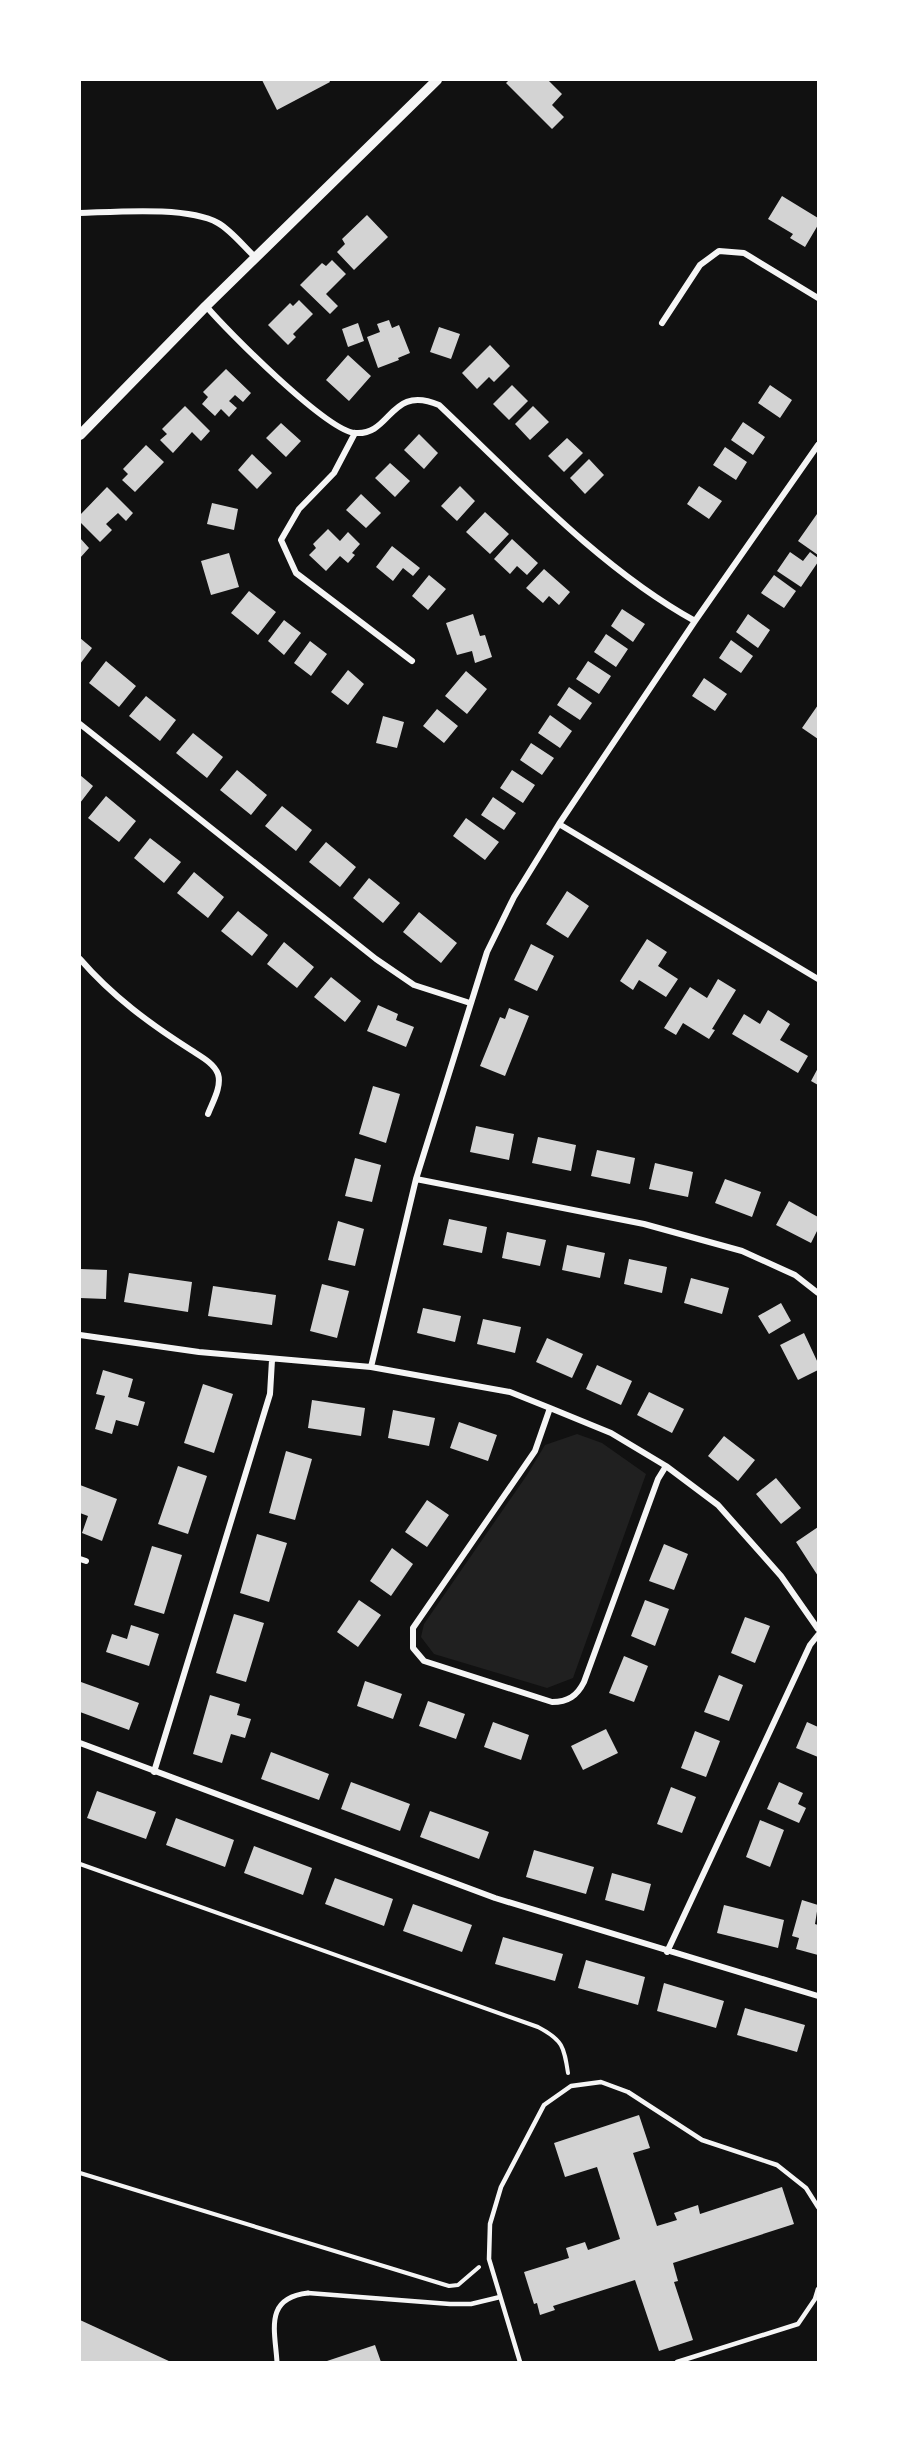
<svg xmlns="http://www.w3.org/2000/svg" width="898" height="2442" font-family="Commissioner,sans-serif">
<rect width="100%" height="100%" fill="#111"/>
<path fill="#202020" d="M 577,1434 L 602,1443 L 646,1474 L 573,1678 L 547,1688 L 434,1654 L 421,1637 L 424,1624 L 527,1475 L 545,1445 Z"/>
<path fill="#d3d3d3" d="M 262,80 L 329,80 L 330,82 L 277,110 Z
M 509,80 L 548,80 L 562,94 L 552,105 L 564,117 L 552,129 L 506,83 Z
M 782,196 L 818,218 L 818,225 L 805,247 L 790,238 L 793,234 L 768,219 Z
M 367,215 L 388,237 L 354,270 L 337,252 L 345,244 L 342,239 Z
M 332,260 L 346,274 L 326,294 L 338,306 L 330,314 L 300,285 L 322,263 L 326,266 Z
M 299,300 L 313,314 L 293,334 L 296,337 L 288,345 L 268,325 L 290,303 L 293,306 Z
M 389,320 L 392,328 L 399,325 L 410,353 L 398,358 L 399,360 L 378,368 L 367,337 L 380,332 L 377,324 Z
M 358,323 L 364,341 L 348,347 L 342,329 Z
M 439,327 L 460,334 L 451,359 L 430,352 Z
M 490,345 L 510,366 L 494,382 L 489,377 L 477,389 L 462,373 Z
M 348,355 L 371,376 L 349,401 L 326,380 Z
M 226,369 L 251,393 L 243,402 L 235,395 L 229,401 L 237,408 L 229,417 L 221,409 L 215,416 L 202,404 L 208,397 L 203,392 Z
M 512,385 L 528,401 L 509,420 L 493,404 Z
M 770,385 L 792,400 L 780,418 L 758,403 Z
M 185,406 L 210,431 L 201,441 L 192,432 L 173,453 L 160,440 L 167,434 L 162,429 Z
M 533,406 L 549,422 L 530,440 L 515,424 Z
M 743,422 L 765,437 L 753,455 L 731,440 Z
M 281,423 L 301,441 L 286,457 L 266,438 Z
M 419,434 L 438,453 L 424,469 L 404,450 Z
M 567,438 L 583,453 L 564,472 L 548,456 Z
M 146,445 L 164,462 L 135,492 L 122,480 L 128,474 L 123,469 Z
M 725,447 L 747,462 L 736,480 L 713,465 Z
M 252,454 L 272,473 L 257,489 L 238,470 Z
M 589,459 L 604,475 L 585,494 L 570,478 Z
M 390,463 L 410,481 L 395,497 L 375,478 Z
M 460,486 L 475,501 L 457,521 L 441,506 Z
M 699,486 L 722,501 L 709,519 L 687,504 Z
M 107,487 L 133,513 L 126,521 L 118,513 L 106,524 L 112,530 L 100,542 L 80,522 L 80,515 Z
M 361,494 L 381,513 L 366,528 L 346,510 Z
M 212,503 L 238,509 L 234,530 L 207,524 Z
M 485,512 L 509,534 L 490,554 L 466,532 Z
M 817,514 L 818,515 L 818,555 L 798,541 Z
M 328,529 L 340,541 L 348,532 L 360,544 L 352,553 L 355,555 L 348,563 L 340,556 L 326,571 L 309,555 L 316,548 L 313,544 Z
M 80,538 L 89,548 L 80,558 Z
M 512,539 L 538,563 L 527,575 L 517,566 L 510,574 L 494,559 Z
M 392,546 L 420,568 L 413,576 L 403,568 L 393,581 L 376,567 Z
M 790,552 L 803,561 L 810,552 L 818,558 L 818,562 L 801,587 L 777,571 Z
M 229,553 L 239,587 L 211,595 L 201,561 Z
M 544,569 L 570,592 L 559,605 L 549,596 L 543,603 L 526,588 Z
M 429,575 L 446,589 L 428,610 L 412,596 Z
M 774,575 L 796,591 L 784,608 L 761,593 Z
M 249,591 L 276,612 L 258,635 L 231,613 Z
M 622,609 L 645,624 L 633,642 L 611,626 Z
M 473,614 L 480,636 L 485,635 L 492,657 L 475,663 L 472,651 L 457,655 L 446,623 Z
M 748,614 L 770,630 L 758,648 L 736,632 Z
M 284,620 L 301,633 L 284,655 L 268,641 Z
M 606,634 L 628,649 L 616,667 L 594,652 Z
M 80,638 L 92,648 L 80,664 Z
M 731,640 L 753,656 L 741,673 L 719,658 Z
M 310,641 L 327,654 L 311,676 L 294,663 Z
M 106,661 L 136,686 L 119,707 L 89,683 Z
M 588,661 L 611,676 L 599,694 L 576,679 Z
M 348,670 L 364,684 L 348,705 L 331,692 Z
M 466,671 L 487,689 L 467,714 L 445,696 Z
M 704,678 L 727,694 L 715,711 L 692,696 Z
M 569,687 L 592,703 L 580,720 L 557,705 Z
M 146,696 L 176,720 L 160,741 L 129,716 Z
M 818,705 L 818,739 L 802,728 Z
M 437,709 L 458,726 L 444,743 L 423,726 Z
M 550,715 L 572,731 L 560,748 L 538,733 Z
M 383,716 L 404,722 L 397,748 L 376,743 Z
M 193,733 L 223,757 L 207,778 L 176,753 Z
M 531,743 L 554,758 L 542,775 L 520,760 Z
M 237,770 L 267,795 L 251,815 L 220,790 Z
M 512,770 L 535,785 L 523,803 L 500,788 Z
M 80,775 L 93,786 L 80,803 Z
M 106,796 L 136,821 L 119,842 L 88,818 Z
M 493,797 L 516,813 L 504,830 L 481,815 Z
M 282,806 L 312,830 L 296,851 L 265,826 Z
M 466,818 L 499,842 L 485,860 L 453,836 Z
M 150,838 L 181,862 L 164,883 L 134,858 Z
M 326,842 L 356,867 L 340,887 L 309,862 Z
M 194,872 L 224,897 L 208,918 L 177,893 Z
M 369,878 L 400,903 L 383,923 L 353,898 Z
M 567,891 L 589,906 L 568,938 L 546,924 Z
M 238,911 L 268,935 L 252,956 L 221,931 Z
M 419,912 L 457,943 L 441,963 L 403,932 Z
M 647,939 L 667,952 L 658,966 L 678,979 L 666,997 L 639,980 L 633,990 L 620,981 Z
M 284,942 L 314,967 L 297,988 L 267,964 Z
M 531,944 L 554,956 L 537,991 L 514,980 Z
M 331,977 L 361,1001 L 345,1022 L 314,997 Z
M 718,979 L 736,990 L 712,1029 L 715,1030 L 709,1039 L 683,1023 L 676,1035 L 664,1028 L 690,987 L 707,998 Z
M 378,1005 L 398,1014 L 396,1020 L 414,1027 L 406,1047 L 367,1031 Z
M 509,1008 L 529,1016 L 505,1076 L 480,1066 L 500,1017 L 505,1019 Z
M 768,1010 L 790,1024 L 780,1040 L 808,1056 L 798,1073 L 732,1034 L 744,1014 L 760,1024 Z
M 818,1068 L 818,1085 L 811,1081 Z
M 373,1086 L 400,1094 L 386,1143 L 359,1134 Z
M 476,1126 L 514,1134 L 509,1160 L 470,1152 Z
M 538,1137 L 576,1145 L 571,1171 L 532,1163 Z
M 597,1150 L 635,1158 L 630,1184 L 591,1176 Z
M 355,1158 L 381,1165 L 372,1202 L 345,1196 Z
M 655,1163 L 693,1172 L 688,1197 L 649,1189 Z
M 725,1179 L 761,1192 L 752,1217 L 715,1203 Z
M 789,1201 L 818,1217 L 818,1229 L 811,1243 L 776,1225 Z
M 449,1219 L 487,1227 L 482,1253 L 443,1245 Z
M 338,1221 L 364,1229 L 355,1266 L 328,1260 Z
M 507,1232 L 546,1240 L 540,1266 L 502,1258 Z
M 567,1245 L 605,1253 L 600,1278 L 562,1270 Z
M 629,1259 L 667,1267 L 662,1293 L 624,1284 Z
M 80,1269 L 107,1270 L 106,1299 L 80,1298 Z
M 129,1273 L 192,1282 L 188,1312 L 124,1302 Z
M 691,1278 L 729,1288 L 722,1314 L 684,1303 Z
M 322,1284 L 349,1291 L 337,1338 L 310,1331 Z
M 213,1286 L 276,1295 L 272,1325 L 208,1316 Z
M 781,1303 L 791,1321 L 769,1334 L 758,1316 Z
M 423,1308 L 461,1316 L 455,1342 L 417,1333 Z
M 483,1319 L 521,1327 L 515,1353 L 477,1344 Z
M 804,1333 L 818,1363 L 818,1370 L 798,1380 L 780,1345 Z
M 547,1338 L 583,1354 L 572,1378 L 536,1362 Z
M 597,1365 L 632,1381 L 621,1405 L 586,1389 Z
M 103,1370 L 133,1379 L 128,1397 L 145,1402 L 138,1426 L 116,1420 L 112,1434 L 95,1429 L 105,1396 L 96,1394 Z
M 203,1384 L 233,1394 L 214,1453 L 184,1443 Z
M 649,1392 L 684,1409 L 672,1433 L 637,1415 Z
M 312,1400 L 365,1408 L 361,1436 L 308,1428 Z
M 393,1410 L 435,1418 L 429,1446 L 388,1438 Z
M 459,1422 L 497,1435 L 488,1461 L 450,1448 Z
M 724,1436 L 755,1460 L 738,1481 L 708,1456 Z
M 286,1451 L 312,1459 L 295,1520 L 269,1513 Z
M 178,1466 L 207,1476 L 188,1534 L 158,1524 Z
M 776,1478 L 801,1508 L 781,1524 L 756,1494 Z
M 80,1485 L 117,1499 L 102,1541 L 82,1533 L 88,1516 L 80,1513 Z
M 427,1500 L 449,1515 L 427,1547 L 405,1532 Z
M 818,1527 L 818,1576 L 796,1542 Z
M 257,1534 L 287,1543 L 269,1602 L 240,1593 Z
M 664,1544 L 688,1554 L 674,1590 L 649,1581 Z
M 152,1546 L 182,1555 L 164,1614 L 134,1605 Z
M 392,1548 L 413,1564 L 391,1596 L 370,1581 Z
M 359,1600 L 381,1615 L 358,1647 L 337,1632 Z
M 645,1600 L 669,1609 L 655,1646 L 631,1636 Z
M 234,1614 L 264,1623 L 246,1682 L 216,1673 Z
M 745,1617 L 770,1626 L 755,1663 L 731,1653 Z
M 131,1625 L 159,1634 L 149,1666 L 106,1652 L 112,1634 L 127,1639 Z
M 624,1656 L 648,1666 L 634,1702 L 609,1693 Z
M 719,1675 L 743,1685 L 729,1721 L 704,1712 Z
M 365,1681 L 402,1694 L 393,1719 L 357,1706 Z
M 81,1682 L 139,1703 L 129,1730 L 80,1712 Z
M 210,1695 L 240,1704 L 237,1715 L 251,1719 L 245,1738 L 231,1734 L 222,1763 L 193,1754 Z
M 428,1701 L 465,1714 L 456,1739 L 419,1726 Z
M 493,1722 L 529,1735 L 521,1760 L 484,1747 Z
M 807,1722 L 818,1727 L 818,1757 L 796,1748 Z
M 606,1729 L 618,1753 L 583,1770 L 571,1746 Z
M 695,1731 L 720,1741 L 706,1777 L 681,1768 Z
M 271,1752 L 329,1774 L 319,1800 L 261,1779 Z
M 351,1782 L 410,1804 L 400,1831 L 341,1809 Z
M 779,1782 L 803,1793 L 798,1804 L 806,1808 L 799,1823 L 767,1809 Z
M 671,1787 L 696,1797 L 682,1833 L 657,1824 Z
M 97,1791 L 156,1812 L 146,1839 L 87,1818 Z
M 430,1811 L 489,1832 L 479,1859 L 420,1837 Z
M 176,1818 L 234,1840 L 225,1867 L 166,1845 Z
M 760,1820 L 784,1830 L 770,1867 L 746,1857 Z
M 254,1846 L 312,1868 L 303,1895 L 244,1873 Z
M 534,1850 L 594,1867 L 586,1894 L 526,1877 Z
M 612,1873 L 651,1884 L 644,1911 L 605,1900 Z
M 335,1878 L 393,1899 L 384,1926 L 325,1904 Z
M 802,1900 L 818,1905 L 815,1924 L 818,1925 L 818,1955 L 796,1949 L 799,1938 L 792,1936 Z
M 413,1904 L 472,1925 L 462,1952 L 403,1931 Z
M 724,1905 L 784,1920 L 778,1948 L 717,1933 Z
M 503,1937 L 563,1954 L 555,1981 L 495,1964 Z
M 586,1960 L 645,1977 L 638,2005 L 578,1988 Z
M 664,1983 L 724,2001 L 716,2028 L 657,2011 Z
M 745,2008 L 805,2025 L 797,2052 L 737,2035 Z
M 639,2115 L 650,2148 L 633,2153 L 657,2226 L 677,2220 L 674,2213 L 698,2205 L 700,2214 L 782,2187 L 794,2224 L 673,2263 L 678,2281 L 674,2282 L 693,2340 L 659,2351 L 635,2280 L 553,2306 L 555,2310 L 540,2315 L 537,2303 L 534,2304 L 524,2272 L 569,2258 L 566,2248 L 585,2242 L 588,2250 L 620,2239 L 597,2167 L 565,2177 L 554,2143 Z
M 80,2320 L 171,2362 L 80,2362 Z
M 375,2345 L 381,2362 L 324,2362 Z"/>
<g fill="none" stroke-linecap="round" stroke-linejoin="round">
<path stroke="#f5f5f5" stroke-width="4" d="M 80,1864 L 538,2027 C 563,2040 564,2047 568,2073
M 80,2173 L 449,2286 L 458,2285 L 479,2267"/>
<path stroke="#f5f5f5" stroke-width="4.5" d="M 308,2293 L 450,2304 L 471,2304 L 500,2297
M 520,2362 L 489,2259 L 490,2224 L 501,2187 L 544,2105 L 571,2086 L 601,2082 L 628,2092 L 702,2140 L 777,2165 L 806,2188 L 818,2207
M 677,2362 L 798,2324 L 815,2299 L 818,2289"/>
<path stroke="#f5f5f5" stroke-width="5" d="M 277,2362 C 275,2330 264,2298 308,2293"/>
<path stroke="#f5f5f5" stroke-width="6" d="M 80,213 C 116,212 187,206 218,223 C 232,231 244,247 256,258
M 206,306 C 227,331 327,431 355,433 C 392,436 389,384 439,405 C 516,478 602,570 695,621
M 662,323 L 700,265 L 719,251 L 744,253 L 818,298
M 355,433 L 334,473 L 299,509 L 281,540 L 296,573 L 412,661
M 80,724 L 376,959 L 414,985 L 470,1003
M 559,824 L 818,979
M 80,959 C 112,996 150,1024 191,1050 C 200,1056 214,1063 218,1074 C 222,1087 212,1103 208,1114
M 416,1179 L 644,1224 L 742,1251 L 795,1275 L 818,1293
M 80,1335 L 199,1352 L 371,1367 L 510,1392 L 550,1408 L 611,1433 L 666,1466 L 718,1505 L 781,1576 L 818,1629
M 371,1367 L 416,1179 L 487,952 L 514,897 L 559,824 L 695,621 L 818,445
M 550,1408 L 535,1451 L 413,1628 L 413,1648 L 424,1661 L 552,1702 C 568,1702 577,1696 584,1682 L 658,1479 L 666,1466
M 80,1559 L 86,1561
M 80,1743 L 495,1898 L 818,1996
M 154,1772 L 270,1394 L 272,1360
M 667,1952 L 810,1645 L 818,1635"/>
<path stroke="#f5f5f5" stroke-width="10" d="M 80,435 L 206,306 L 437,80"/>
</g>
<rect width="898" height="2442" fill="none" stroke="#ffffff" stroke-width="162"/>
</svg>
